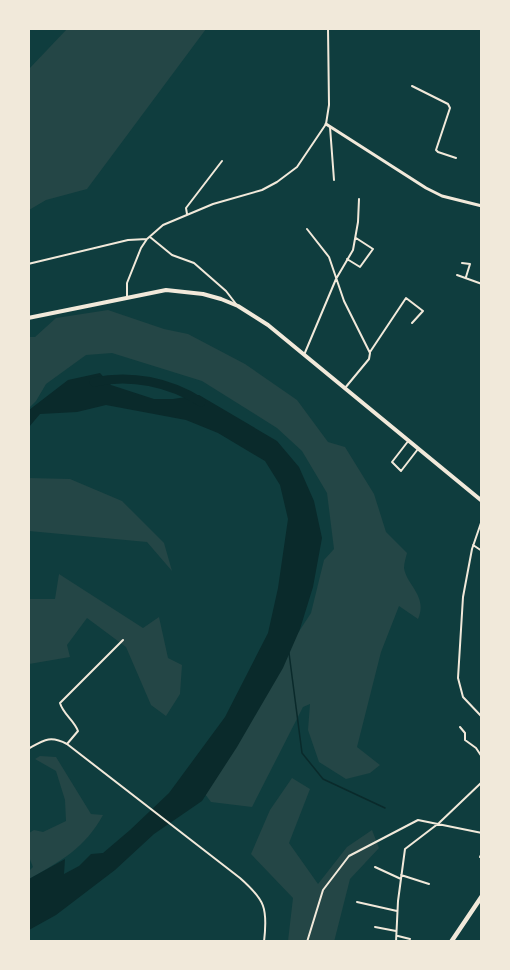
<svg xmlns="http://www.w3.org/2000/svg" width="510" height="970" font-family="Commissioner,sans-serif">
<rect width="100%" height="100%" fill="#0f3d3e"/>
<path fill="#244646" d="M 67,29 L 206,29 L 87,189 L 46,200 L 29,210 L 29,69 Z
M 108,310 L 164,329 L 188,334 L 245,364 L 297,400 L 328,442 L 345,447 L 374,494 L 386,532 L 407,553 C 406,557 404,563 404,568 C 407,586 428,596 418,619 L 399,606 L 381,652 L 357,747 L 380,765 L 370,773 L 346,779 L 319,762 L 308,730 L 310,704 L 303,707 L 252,807 L 211,802 L 202,790 L 257,696 L 311,613 L 324,560 L 334,549 L 327,493 L 302,451 L 277,428 L 202,381 L 112,353 L 86,355 L 46,384 L 36,401 L 29,408 L 29,337 L 35,337 L 56,318 Z
M 28,478 L 70,479 L 122,501 L 164,543 L 172,571 L 147,542 L 29,531 Z
M 59,574 L 143,628 L 159,617 L 168,658 L 182,665 L 180,694 L 166,716 L 151,705 L 126,647 L 87,618 L 67,645 L 70,657 L 29,664 L 29,599 L 55,599 Z
M 40,756 L 56,757 L 91,814 L 103,815 C 85,848 61,861 29,879 L 29,871 L 33,867 L 29,857 L 29,833 L 34,830 L 43,832 L 66,821 L 65,800 L 56,771 L 35,759 Z
M 292,778 L 310,789 L 289,843 L 318,884 L 347,847 L 372,830 L 379,848 L 350,879 L 334,942 L 288,941 L 293,898 L 251,854 L 270,810 Z"/>
<path fill="#0a2a2b" d="M 100,373 L 111,385 L 154,399 L 173,399 L 199,395 L 277,441 L 299,467 L 314,501 L 322,538 L 313,587 L 300,629 L 283,668 L 237,747 L 202,801 L 154,834 L 115,870 L 56,915 L 29,930 L 29,879 L 65,859 L 64,874 L 79,866 L 91,854 L 103,853 L 130,830 L 169,793 L 225,717 L 268,633 L 278,588 L 288,519 L 280,485 L 265,461 L 218,433 L 186,420 L 106,405 L 77,412 L 40,414 L 29,427 L 29,410 L 68,380 Z"/>
<g fill="none" stroke-linecap="round" stroke-linejoin="round">
<path stroke="#0a2a2b" stroke-width="1.5" d="M 289,653 L 302,753 L 323,779 L 385,808"/>
<path stroke="#0a2a2b" stroke-width="9" d="M 94,382 C 131,374 169,382 201,402"/>
<path stroke="#f1e9da" stroke-width="2" d="M 412,86 L 448,104 L 450,108 L 436,150 L 438,152 L 456,158
M 330,127 L 334,180
M 187,214 L 186,208 L 222,161
M 307,229 L 329,257 L 344,301 L 370,353 L 369,359 L 345,388
M 150,237 L 172,255 L 194,263 L 226,291 L 236,304
M 347,259 L 360,267 L 373,249 L 356,238
M 462,263 L 470,264 L 466,277
M 28,264 L 128,240 L 147,239
M 457,275 L 482,284
M 127,297 L 127,283 L 141,248 L 147,239 L 163,225 L 213,204 L 262,190 L 277,182 L 297,167 L 326,124 L 329,105 L 328,28
M 370,352 L 406,298 L 423,311 L 412,323
M 304,355 L 336,279 L 353,250 L 358,222 L 359,199
M 409,440 L 392,462 L 401,471 L 418,449
M 482,520 L 472,549 L 463,597 L 458,678 L 463,697 L 482,717
M 473,545 L 482,551
M 460,727 L 465,733 L 465,740 L 476,748 L 482,757
M 67,744 L 78,731 C 74,720 63,714 60,703 L 123,640
M 28,749 C 44,740 50,735 67,744 L 240,878 C 265,900 268,908 264,942
M 480,857 L 482,853
M 375,867 L 401,879
M 401,875 L 429,884
M 357,902 L 397,911
M 375,927 L 396,931
M 398,936 L 410,939
M 307,942 L 323,890 L 349,856 L 418,820 L 482,833
M 396,942 L 398,901 L 405,849 L 439,823 L 482,782"/>
<path stroke="#f1e9da" stroke-width="3" d="M 326,124 L 426,188 L 442,196 L 482,206"/>
<path stroke="#f1e9da" stroke-width="4" d="M 28,318 L 166,290 L 203,294 L 221,299 L 238,306 L 268,325 L 482,501"/>
<path stroke="#f1e9da" stroke-width="4.5" d="M 451,942 L 482,896"/>
</g>
<rect width="510" height="970" fill="none" stroke="#f1e9da" stroke-width="60"/>
</svg>
